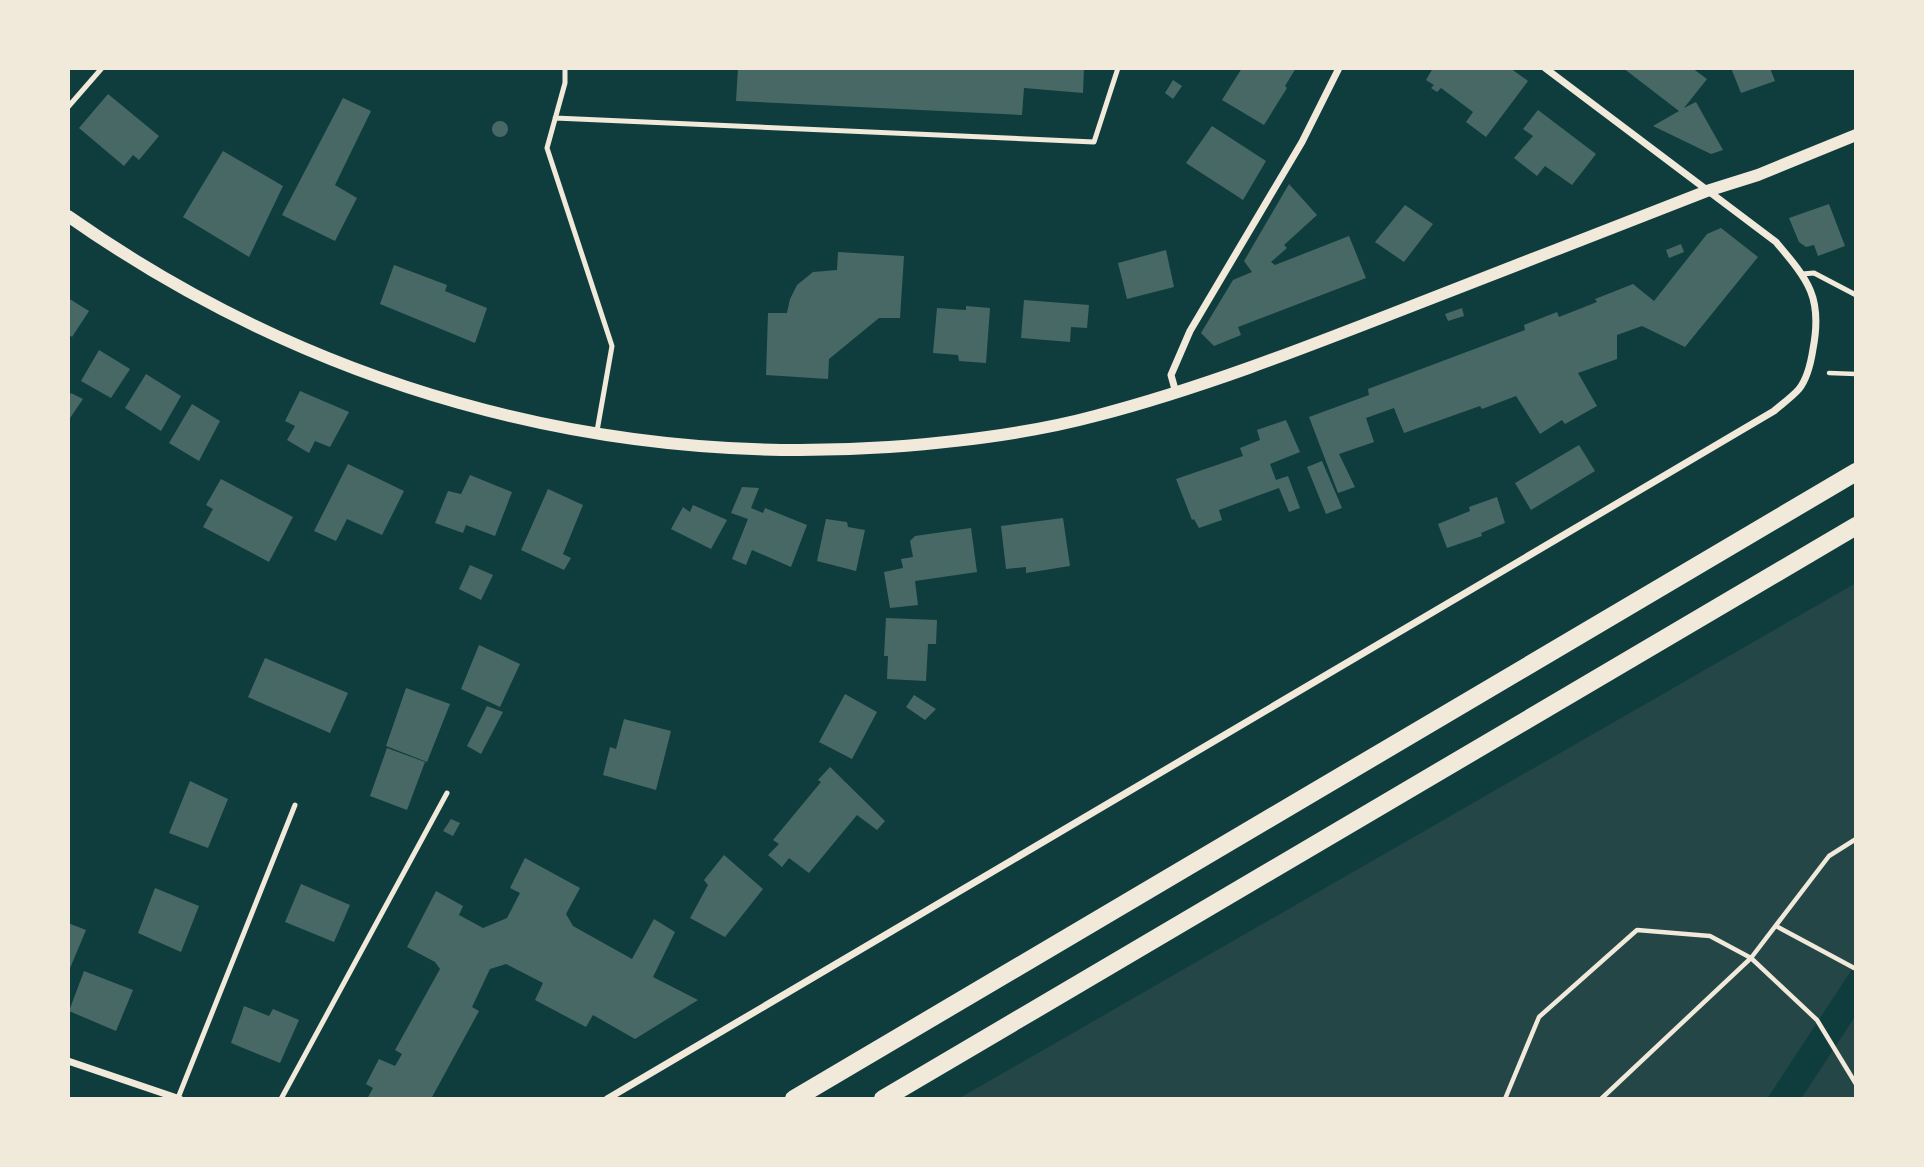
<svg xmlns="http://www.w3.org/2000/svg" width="1924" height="1167" font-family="Manrope,sans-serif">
<rect width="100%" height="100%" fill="#0f3d3e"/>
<path fill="#244646" d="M 1856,583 L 1856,963 L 1767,1099 L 958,1099 Z
M 1856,1015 L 1856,1099 L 1801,1099 Z"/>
<path fill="#486865" d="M 738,68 L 1084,68 L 1083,93 L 1024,88 L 1022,115 L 736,101 Z
M 1242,68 L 1296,68 L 1285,86 L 1287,88 L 1264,125 L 1222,100 Z
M 1433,68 L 1479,68 L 1482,70 L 1484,68 L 1510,68 L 1528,81 L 1486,137 L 1466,122 L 1473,112 L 1441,88 L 1437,92 L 1431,88 L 1434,85 L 1426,80 Z
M 1623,68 L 1692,68 L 1707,79 L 1684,108 L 1696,102 L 1723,150 L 1711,154 L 1653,126 L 1679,111 Z
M 1731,68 L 1770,68 L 1775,81 L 1741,93 Z
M 1173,80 L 1182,86 L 1173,99 L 1165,93 Z
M 108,94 L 159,136 L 139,160 L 133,155 L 124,166 L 79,128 Z
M 343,98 L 371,111 L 335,185 L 357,198 L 335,241 L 282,215 Z
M 1538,110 L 1596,154 L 1572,185 L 1545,166 L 1537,176 L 1514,158 L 1533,136 L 1523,129 Z
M492 129a8 8 0 1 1 16 0a8 8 0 1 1-16 0Z
M 1212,126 L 1266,161 L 1243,200 L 1186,163 Z
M 223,151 L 283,186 L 249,257 L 183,217 Z
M 1289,184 L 1317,215 L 1284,245 L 1287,248 L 1271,262 L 1275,265 L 1349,236 L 1366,278 L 1238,327 L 1241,335 L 1214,346 L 1201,333 L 1233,280 L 1252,272 L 1244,261 Z
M 1829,204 L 1845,246 L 1818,256 L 1814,245 L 1806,247 L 1799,242 L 1789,218 Z
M 1405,205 L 1433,224 L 1404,262 L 1375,242 Z
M 1721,228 L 1758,257 L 1685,347 L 1642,326 L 1617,335 L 1617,359 L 1578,373 L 1597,406 L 1565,424 L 1562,420 L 1540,434 L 1516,396 L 1482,409 L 1480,406 L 1404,433 L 1394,408 L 1366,418 L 1374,442 L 1339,454 L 1355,487 L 1338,493 L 1309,417 L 1369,395 L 1368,389 L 1525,330 L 1524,325 L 1557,312 L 1559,317 L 1597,302 L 1595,299 L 1633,284 L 1654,301 L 1707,234 Z
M 1681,244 L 1684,252 L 1669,258 L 1666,250 Z
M 1166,250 L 1174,287 L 1127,299 L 1118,263 Z
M 838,252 L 904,256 L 900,318 L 879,318 L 829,359 L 828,379 L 766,375 L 768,313 L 787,313 L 790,299 L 797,285 L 813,272 L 837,270 Z
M 394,265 L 447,285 L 445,291 L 487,308 L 475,343 L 380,304 Z
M 68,298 L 89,311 L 72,337 L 68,334 Z
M 1024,300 L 1089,305 L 1087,328 L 1071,327 L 1070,342 L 1021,338 Z
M 966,306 L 990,308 L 986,363 L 959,361 L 958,355 L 933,353 L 937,308 L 966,310 Z
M 1462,308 L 1464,316 L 1448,321 L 1445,314 Z
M 99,350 L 130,369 L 111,398 L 81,381 Z
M 146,374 L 181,396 L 161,431 L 125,408 Z
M 300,391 L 349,412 L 330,447 L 315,441 L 309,453 L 287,440 L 295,426 L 285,421 Z
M 71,393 L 83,399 L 68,421 L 68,398 Z
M 192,404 L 220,421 L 199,461 L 169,443 Z
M 1286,420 L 1300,452 L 1270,464 L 1276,480 L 1288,476 L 1300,508 L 1289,512 L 1279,488 L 1219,510 L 1222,520 L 1199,528 L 1194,519 L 1192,520 L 1176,479 L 1243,456 L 1240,448 L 1260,440 L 1257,430 Z
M 1579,445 L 1595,471 L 1531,510 L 1515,483 Z
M 1322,461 L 1342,508 L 1326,514 L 1307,467 Z
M 348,464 L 404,491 L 382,535 L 347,519 L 336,541 L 314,531 Z
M 470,475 L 512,492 L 495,536 L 466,525 L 463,533 L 435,523 L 448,491 L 461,494 Z
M 221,479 L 293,517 L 269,562 L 203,527 L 213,509 L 206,505 Z
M 742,487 L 759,488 L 751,508 L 763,513 L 765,508 L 807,525 L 791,567 L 752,550 L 746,565 L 732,559 L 748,519 L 731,513 Z
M 548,489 L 583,505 L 563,554 L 571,558 L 564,570 L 521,550 Z
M 1497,497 L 1505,523 L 1481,533 L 1482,536 L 1447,548 L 1438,524 L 1470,511 L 1469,507 Z
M 693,505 L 727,520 L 711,549 L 671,529 L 683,507 L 690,512 Z
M 1063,518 L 1070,566 L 1026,573 L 1026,567 L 1006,569 L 1001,526 Z
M 826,519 L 847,522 L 848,527 L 865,530 L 856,571 L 817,561 Z
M 971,528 L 977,572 L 915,581 L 918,605 L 890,608 L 884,572 L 903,568 L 901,559 L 913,557 L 910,541 L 915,536 Z
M 470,565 L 493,575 L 481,600 L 459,589 Z
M 886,618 L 937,620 L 936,644 L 928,644 L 926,681 L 887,679 L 888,656 L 884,656 Z
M 479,645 L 520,664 L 500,707 L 461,689 Z
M 265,658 L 348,693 L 330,733 L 248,697 Z
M 406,688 L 450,704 L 427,762 L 386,746 Z
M 845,694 L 877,712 L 852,759 L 819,742 Z
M 914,695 L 936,709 L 925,720 L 906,707 Z
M 487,706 L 503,712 L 481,754 L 467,746 Z
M 624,719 L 671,731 L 656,790 L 603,775 L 610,747 L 616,749 Z
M 387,748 L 425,762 L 407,810 L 370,796 Z
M 830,767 L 885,821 L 877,830 L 857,815 L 809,873 L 789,858 L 782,867 L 768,855 L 779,844 L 773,840 L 821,782 L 818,780 Z
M 190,781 L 228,799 L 208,848 L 169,833 Z
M 451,819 L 460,823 L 453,836 L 443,831 Z
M 724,855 L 763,889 L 725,937 L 690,918 L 708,885 L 704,880 Z
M 525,858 L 580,888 L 566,914 L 573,926 L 632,959 L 654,919 L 675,932 L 653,977 L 698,1000 L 635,1039 L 593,1015 L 586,1027 L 535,1000 L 543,983 L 506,964 L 490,969 L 472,1007 L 479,1011 L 431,1099 L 367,1099 L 373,1088 L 366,1084 L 379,1059 L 395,1066 L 402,1054 L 395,1050 L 440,969 L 435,962 L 407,947 L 436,891 L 463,906 L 459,915 L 483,928 L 507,918 L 520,893 L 510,888 Z
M 301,884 L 350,905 L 334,942 L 285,922 Z
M 155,888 L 199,906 L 181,952 L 138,933 Z
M 68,923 L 86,930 L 68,973 Z
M 84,971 L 133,990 L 116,1031 L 69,1011 Z
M 244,1006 L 269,1016 L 273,1009 L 299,1020 L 280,1063 L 231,1043 Z"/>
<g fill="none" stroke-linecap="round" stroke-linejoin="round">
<path stroke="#f1e9da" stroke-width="4.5" d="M 1829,373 L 1856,374
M 1776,926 L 1856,969
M 1505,1099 L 1539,1017 L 1637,930 L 1710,936 L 1751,958 L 1817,1020 L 1856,1084
M 1601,1099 L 1751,958 L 1829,856 L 1856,839"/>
<path stroke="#f1e9da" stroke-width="5" d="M 565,68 L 565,83 L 547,148 L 612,346 L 597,431
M 68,107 L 102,68
M 555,118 L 1094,142 L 1118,68
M 1802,274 L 1814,273 L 1856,295
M 178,1098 L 295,805
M 281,1099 L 447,793"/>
<path stroke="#f1e9da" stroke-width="7" d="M 1176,393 L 1171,375 L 1190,331 L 1302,142 L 1339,68
M 68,1061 L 180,1099
M 607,1099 L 1774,411 C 1782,404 1792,397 1799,389 C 1807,379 1811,362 1813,349 C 1823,297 1808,280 1776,242 L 1545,68"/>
<path stroke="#f1e9da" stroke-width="12" d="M 68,216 C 310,386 594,467 889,447 C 958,442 1028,434 1095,416 C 1199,389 1299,350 1399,311 C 1502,271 1604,231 1707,191 L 1758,175 L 1856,135"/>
<path stroke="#f1e9da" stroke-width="18" d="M 794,1099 L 1856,472
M 883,1099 L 1856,526"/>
</g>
<rect width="1924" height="1167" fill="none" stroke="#f1e9da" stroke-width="140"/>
</svg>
